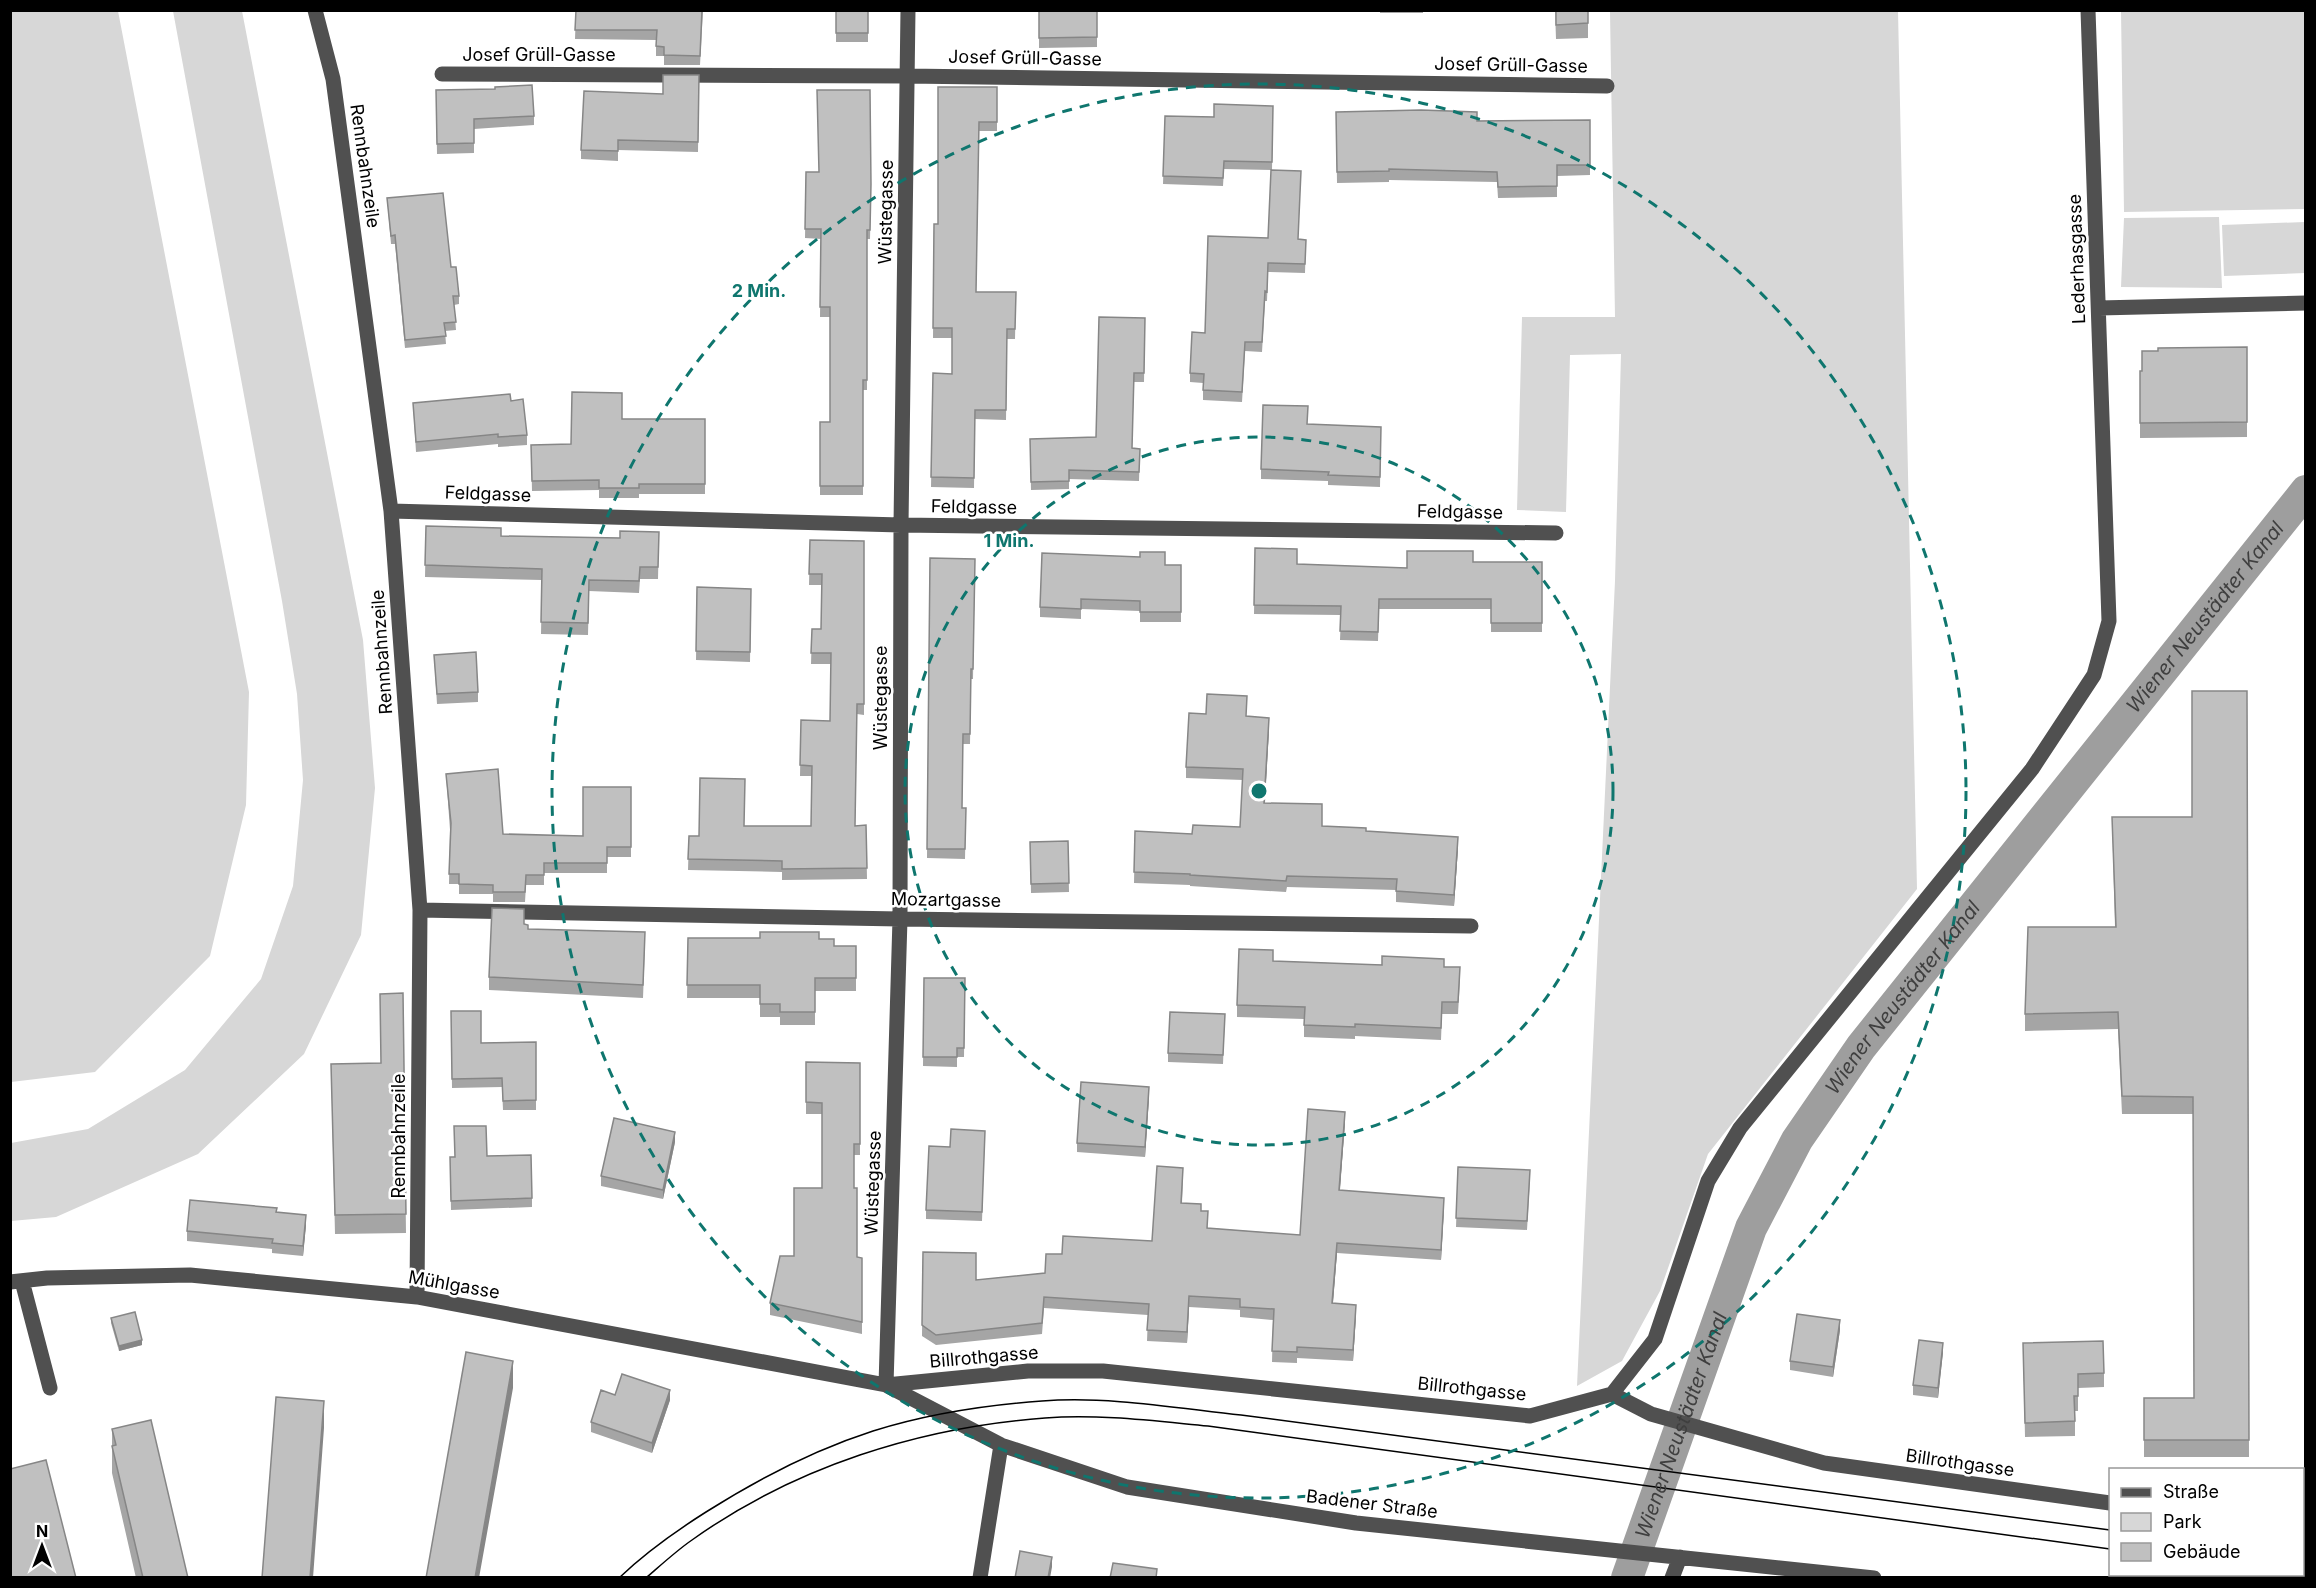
<svg xmlns="http://www.w3.org/2000/svg" width="2316" height="1588" font-family="Inter,sans-serif">
<rect width="100%" height="100%" fill="#fff"/>
<path fill="#d7d7d7" d="M 10,11 L 118,11 L 249,692 L 246,805 L 210,956 L 95,1072 L 11,1082 Z
M 173,11 L 242,11 L 363,640 L 375,788 L 361,935 L 304,1054 L 198,1154 L 56,1217 L 11,1221 L 11,1143 L 88,1129 L 185,1070 L 261,979 L 293,886 L 303,780 L 297,694 L 282,601 Z
M 1610,11 L 1898,11 L 1917,889 L 1708,1154 L 1660,1291 L 1622,1361 L 1577,1386 L 1615,581 L 1621,354 L 1570,355 L 1566,512 L 1517,510 L 1522,317 L 1615,317 Z
M 2121,11 L 2305,11 L 2305,209 L 2124,212 Z
M 2219,217 L 2222,288 L 2121,287 L 2124,218 Z
M 2305,222 L 2305,273 L 2224,276 L 2222,225 Z"/>
<g fill="none" stroke-linecap="round" stroke-linejoin="round">
<path stroke="#9e9e9e" stroke-width="32" id="s1" d="M 1627,1578 L 1751,1228 L 1797,1140 L 1861,1047 L 2306,491"/>
<path stroke="#505050" stroke-width="15" d="M 315,10 L 333,79 L 391,511 L 420,910 L 417,1297
M 442,74 L 907,76 L 1607,86
M 2099,308 L 2306,303
M 391,511 L 901,525 L 1556,533
M 420,910 L 900,919 L 1471,926
M 22,1281 L 50,1388
M 10,1282 L 47,1278 L 190,1275 L 417,1297 L 886,1385 L 1001,1445 L 1127,1487 L 1356,1523 L 1874,1578
M 886,1385 L 900,919 L 901,525 L 908,10
M 886,1385 L 1028,1371 L 1103,1371 L 1530,1416 L 1612,1394 L 1651,1414 L 1824,1463 L 2110,1503
M 1612,1394 L 1655,1339 L 1708,1181 L 1740,1128 L 2032,769 L 2094,675 L 2109,621 L 2088,10
M 2302,1530 L 2306,1531
M 980,1578 L 1001,1445
M 1672,1578 L 1680,1557"/>
<path stroke="#000" stroke-width="1.5" d="M 2302,1556 L 2306,1557
M 2302,1574 L 2306,1575
M 619,1578 C 645,1553 676,1531 706,1512 C 758,1479 814,1450 873,1431 C 927,1414 986,1405 1042,1401 C 1108,1396 1176,1408 1241,1415 L 2110,1530
M 646,1578 C 661,1565 676,1551 692,1540 C 794,1467 920,1427 1045,1418 C 1099,1414 1154,1421 1208,1426 L 2110,1549"/>
</g>
<path fill="#a5a5a5" d="M 576,10 L 703,10 L 700,65 L 664,65 L 664,56 L 656,56 L 656,40 L 575,39 Z
M 836,10 L 868,10 L 868,42 L 836,42 Z
M 1039,10 L 1097,10 L 1097,47 L 1039,48 Z
M 1380,10 L 1423,10 L 1423,13 L 1380,13 Z
M 1555,10 L 1596,10 L 1596,11 L 1588,12 L 1588,38 L 1556,39 Z
M 699,75 L 698,152 L 618,150 L 618,161 L 581,159 L 581,150 L 663,94 Z
M 938,87 L 997,87 L 997,131 L 979,131 L 976,292 L 1016,292 L 1015,339 L 1007,339 L 1006,420 L 975,419 L 974,488 L 931,487 L 933,373 L 952,374 L 952,338 L 933,338 L 934,224 L 938,224 Z
M 436,90 L 534,116 L 534,125 L 474,129 L 474,153 L 437,154 Z
M 1273,106 L 1272,170 L 1224,169 L 1223,186 L 1163,184 L 1165,116 L 1214,117 Z
M 1336,112 L 1477,121 L 1590,120 L 1590,175 L 1557,176 L 1557,197 L 1498,198 L 1497,182 L 1389,180 L 1389,182 L 1337,183 Z
M 806,172 L 871,194 L 870,239 L 867,239 L 867,390 L 863,390 L 863,495 L 820,495 L 820,422 L 830,422 L 830,317 L 820,317 L 821,239 L 805,238 Z
M 387,198 L 451,267 L 459,296 L 459,304 L 454,305 L 456,330 L 445,331 L 446,344 L 405,348 L 395,244 L 391,244 Z
M 1208,236 L 1306,240 L 1305,273 L 1268,272 L 1267,301 L 1265,301 L 1262,352 L 1245,351 L 1242,402 L 1203,400 L 1203,383 L 1190,382 L 1190,373 L 1205,333 Z
M 1145,318 L 1144,382 L 1134,382 L 1132,448 L 1140,449 L 1139,481 L 1069,479 L 1069,489 L 1031,490 L 1030,439 L 1096,437 Z
M 2247,347 L 2247,437 L 2140,438 L 2140,371 L 2142,371 L 2158,351 Z
M 511,401 L 527,435 L 527,445 L 498,447 L 498,444 L 416,452 L 413,403 Z
M 622,419 L 705,419 L 705,494 L 639,494 L 639,498 L 599,498 L 599,490 L 532,491 L 531,445 L 571,444 Z
M 1307,424 L 1381,427 L 1380,487 L 1328,485 L 1328,481 L 1261,479 L 1261,469 Z
M 426,526 L 501,536 L 620,538 L 659,532 L 658,579 L 640,579 L 639,593 L 589,591 L 588,635 L 541,634 L 542,580 L 425,577 Z
M 810,540 L 864,541 L 864,715 L 857,714 L 855,826 L 866,825 L 867,879 L 782,880 L 782,872 L 688,870 L 689,836 L 699,836 L 744,826 L 811,826 L 812,776 L 800,776 L 801,720 L 830,721 L 831,664 L 811,664 L 812,629 L 821,629 L 822,585 L 809,585 Z
M 1255,548 L 1297,564 L 1407,568 L 1473,562 L 1542,562 L 1542,632 L 1491,632 L 1491,609 L 1379,609 L 1378,641 L 1340,640 L 1341,615 L 1254,614 Z
M 930,558 L 975,559 L 973,679 L 971,679 L 970,744 L 963,744 L 962,808 L 966,808 L 965,859 L 927,858 Z
M 1165,565 L 1181,565 L 1181,622 L 1140,622 L 1140,611 L 1081,609 L 1081,619 L 1040,617 L 1040,607 Z
M 697,587 L 751,589 L 750,662 L 696,660 Z
M 434,655 L 478,692 L 478,702 L 437,704 Z
M 2247,691 L 2249,1457 L 2144,1457 L 2144,1398 L 2194,1398 L 2193,1114 L 2122,1114 L 2118,1029 L 2025,1031 L 2025,1014 L 2115,927 L 2112,817 L 2192,817 Z
M 1206,714 L 1246,716 L 1269,729 L 1265,803 L 1322,826 L 1366,831 L 1458,848 L 1454,906 L 1396,902 L 1396,890 L 1287,887 L 1286,892 L 1190,886 L 1190,885 L 1134,883 L 1135,831 L 1192,834 L 1240,827 L 1243,780 L 1186,778 L 1186,767 Z
M 446,774 L 503,834 L 583,836 L 631,787 L 631,857 L 607,857 L 607,873 L 544,873 L 544,885 L 526,885 L 525,902 L 493,902 L 493,894 L 459,894 L 459,884 L 449,884 L 450,830 Z
M 1068,841 L 1069,892 L 1031,893 L 1030,842 Z
M 524,924 L 528,929 L 645,945 L 643,998 L 489,990 L 489,977 Z
M 688,938 L 819,939 L 834,946 L 856,946 L 856,991 L 815,991 L 815,1025 L 780,1025 L 780,1017 L 760,1017 L 760,998 L 687,998 Z
M 1273,961 L 1444,967 L 1460,979 L 1458,1014 L 1442,1014 L 1441,1040 L 1355,1036 L 1355,1039 L 1304,1037 L 1304,1019 L 1237,1017 L 1237,1005 Z
M 924,978 L 965,978 L 964,1057 L 957,1057 L 957,1067 L 923,1066 Z
M 403,993 L 406,1233 L 335,1234 L 331,1064 L 381,1063 Z
M 451,1011 L 481,1043 L 536,1042 L 536,1110 L 503,1110 L 502,1087 L 452,1088 Z
M 1225,1014 L 1223,1064 L 1168,1062 L 1168,1053 Z
M 806,1062 L 860,1063 L 860,1155 L 854,1155 L 854,1188 L 857,1257 L 862,1258 L 862,1334 L 770,1315 L 770,1303 L 794,1256 L 822,1188 L 822,1114 L 806,1114 Z
M 1149,1097 L 1145,1157 L 1077,1152 L 1077,1143 Z
M 1345,1122 L 1340,1190 L 1444,1208 L 1441,1260 L 1337,1253 L 1333,1303 L 1356,1315 L 1353,1361 L 1297,1358 L 1297,1363 L 1272,1362 L 1273,1320 L 1240,1317 L 1240,1310 L 1189,1307 L 1187,1343 L 1147,1341 L 1148,1315 L 1044,1308 L 1042,1334 L 936,1345 L 922,1336 L 923,1252 L 976,1280 L 1045,1273 L 1062,1254 L 1152,1241 L 1183,1179 L 1182,1203 L 1201,1211 L 1208,1228 L 1300,1235 Z
M 985,1131 L 982,1221 L 926,1219 L 926,1210 L 950,1147 Z
M 675,1142 L 663,1199 L 601,1186 L 601,1176 Z
M 487,1156 L 532,1198 L 532,1207 L 451,1210 L 450,1157 Z
M 1458,1167 L 1530,1179 L 1527,1230 L 1456,1227 Z
M 306,1225 L 303,1256 L 272,1253 L 272,1249 L 187,1241 L 187,1231 Z
M 111,1318 L 142,1345 L 119,1351 L 111,1323 Z
M 1840,1330 L 1833,1377 L 1790,1370 L 1790,1361 Z
M 2023,1343 L 2104,1373 L 2104,1387 L 2078,1388 L 2078,1411 L 2075,1411 L 2075,1436 L 2025,1437 Z
M 1943,1352 L 1938,1398 L 1913,1395 L 1913,1385 Z
M 615,1395 L 670,1400 L 652,1453 L 591,1432 L 591,1422 Z
M 112,1429 L 188,1578 L 136,1578 L 112,1473 Z"/>
<path fill="#868686" d="M 1269,718 L 1269,729 L 1264,814 L 1264,803 Z
M 1458,837 L 1458,848 L 1454,906 L 1454,895 Z
M 1149,1087 L 1149,1097 L 1145,1157 L 1145,1147 Z
M 1345,1112 L 1345,1122 L 1339,1201 L 1339,1190 Z
M 675,1132 L 675,1142 L 663,1199 L 663,1190 Z
M 1444,1198 L 1444,1208 L 1441,1260 L 1441,1250 Z
M 306,1215 L 306,1225 L 303,1256 L 303,1246 Z
M 1337,1243 L 1337,1253 L 1332,1314 L 1332,1303 Z
M 1189,1296 L 1189,1307 L 1187,1343 L 1187,1332 Z
M 1356,1305 L 1356,1315 L 1353,1361 L 1353,1350 Z
M 1840,1320 L 1840,1330 L 1833,1377 L 1833,1367 Z
M 142,1340 L 142,1345 L 119,1351 L 119,1346 Z
M 1943,1343 L 1943,1352 L 1938,1398 L 1938,1388 Z
M 513,1361 L 513,1388 L 479,1578 L 475,1578 Z
M 670,1390 L 670,1400 L 652,1453 L 652,1443 Z
M 324,1401 L 324,1428 L 313,1578 L 310,1578 Z
M 1052,1557 L 1052,1567 L 1050,1578 L 1048,1578 Z"/>
<path fill="#c0c0c0" stroke="#868686" stroke-width="1.5" d="M 576,10 L 702,10 L 700,56 L 664,55 L 664,47 L 656,46 L 657,30 L 575,30 Z
M 836,10 L 868,10 L 868,33 L 836,33 Z
M 1039,10 L 1097,10 L 1097,37 L 1039,38 Z
M 1556,10 L 1588,10 L 1588,23 L 1556,25 Z
M 663,75 L 699,75 L 698,142 L 618,140 L 618,151 L 581,150 L 584,91 L 663,94 Z
M 532,85 L 534,116 L 474,119 L 474,143 L 437,144 L 436,90 L 495,89 L 495,87 Z
M 938,87 L 997,87 L 997,122 L 979,122 L 976,292 L 1016,292 L 1015,329 L 1007,329 L 1006,410 L 975,410 L 974,478 L 931,477 L 933,373 L 952,374 L 952,328 L 933,328 L 934,224 L 938,224 Z
M 817,90 L 870,90 L 871,184 L 870,230 L 867,230 L 867,380 L 863,380 L 863,486 L 820,486 L 820,422 L 830,422 L 830,307 L 820,307 L 821,229 L 805,229 L 806,172 L 819,172 Z
M 1214,104 L 1273,106 L 1272,162 L 1224,161 L 1223,178 L 1163,176 L 1165,116 L 1214,117 Z
M 1421,110 L 1477,112 L 1477,121 L 1590,120 L 1590,165 L 1557,165 L 1557,186 L 1498,187 L 1497,172 L 1389,169 L 1389,171 L 1337,172 L 1336,112 Z
M 1271,170 L 1301,171 L 1298,239 L 1306,240 L 1305,264 L 1268,263 L 1267,292 L 1265,291 L 1262,342 L 1245,342 L 1242,392 L 1203,390 L 1204,374 L 1190,373 L 1192,332 L 1205,333 L 1208,236 L 1268,238 Z
M 443,193 L 451,267 L 456,267 L 459,296 L 453,296 L 456,322 L 444,323 L 446,336 L 405,340 L 395,235 L 391,236 L 387,198 Z
M 1099,317 L 1145,318 L 1144,373 L 1134,373 L 1132,448 L 1140,449 L 1139,472 L 1069,470 L 1069,481 L 1031,482 L 1030,439 L 1096,437 Z
M 2247,347 L 2247,422 L 2140,423 L 2140,371 L 2142,371 L 2142,351 L 2158,351 L 2158,348 Z
M 572,392 L 622,393 L 622,419 L 705,419 L 705,484 L 639,484 L 639,488 L 599,488 L 599,480 L 532,481 L 531,445 L 571,444 Z
M 510,394 L 511,401 L 523,399 L 527,435 L 498,437 L 498,434 L 416,442 L 413,403 Z
M 1263,405 L 1308,406 L 1307,424 L 1381,427 L 1380,477 L 1328,475 L 1329,472 L 1261,469 Z
M 426,526 L 501,528 L 501,536 L 620,538 L 620,531 L 659,532 L 658,567 L 640,567 L 639,581 L 589,580 L 588,623 L 541,622 L 542,569 L 425,565 Z
M 810,540 L 864,541 L 864,704 L 857,704 L 855,826 L 866,825 L 867,868 L 782,869 L 782,861 L 688,859 L 689,836 L 699,836 L 700,778 L 745,779 L 744,826 L 811,826 L 812,766 L 800,765 L 801,720 L 830,721 L 831,653 L 811,653 L 812,629 L 821,629 L 822,574 L 809,574 Z
M 1255,548 L 1297,549 L 1297,564 L 1407,568 L 1407,551 L 1473,551 L 1473,562 L 1542,562 L 1542,623 L 1491,623 L 1491,599 L 1379,599 L 1378,632 L 1340,631 L 1341,606 L 1254,605 Z
M 1140,552 L 1165,552 L 1165,565 L 1181,565 L 1181,612 L 1140,612 L 1140,601 L 1081,599 L 1081,609 L 1040,607 L 1042,553 L 1140,557 Z
M 930,558 L 975,559 L 973,669 L 971,669 L 970,734 L 963,734 L 962,808 L 966,808 L 965,849 L 927,849 Z
M 697,587 L 751,589 L 750,652 L 696,651 Z
M 476,652 L 478,692 L 437,694 L 434,655 Z
M 2192,691 L 2247,691 L 2249,1440 L 2144,1440 L 2144,1398 L 2194,1398 L 2193,1097 L 2122,1096 L 2118,1012 L 2025,1014 L 2028,927 L 2116,927 L 2112,817 L 2192,817 Z
M 1207,694 L 1247,696 L 1246,716 L 1269,718 L 1264,803 L 1322,804 L 1322,826 L 1366,828 L 1366,831 L 1458,837 L 1454,895 L 1396,891 L 1397,879 L 1287,876 L 1286,881 L 1190,875 L 1190,874 L 1134,872 L 1135,831 L 1192,834 L 1193,825 L 1240,827 L 1243,769 L 1186,767 L 1189,713 L 1206,714 Z
M 498,769 L 503,834 L 583,836 L 583,787 L 631,787 L 631,847 L 607,847 L 607,863 L 544,863 L 544,875 L 526,875 L 525,892 L 493,892 L 493,885 L 459,884 L 459,874 L 449,874 L 451,823 L 446,774 Z
M 1068,841 L 1069,883 L 1031,884 L 1030,842 Z
M 492,908 L 524,909 L 524,924 L 528,925 L 528,929 L 645,932 L 643,985 L 489,977 Z
M 760,932 L 819,932 L 819,939 L 834,939 L 834,946 L 856,946 L 856,978 L 815,978 L 815,1012 L 780,1012 L 780,1004 L 760,1004 L 760,985 L 687,985 L 688,938 L 760,938 Z
M 1239,949 L 1273,950 L 1273,961 L 1382,965 L 1382,956 L 1444,959 L 1444,967 L 1460,967 L 1458,1002 L 1442,1002 L 1441,1028 L 1355,1024 L 1355,1027 L 1304,1025 L 1305,1007 L 1237,1005 Z
M 924,978 L 965,978 L 964,1048 L 957,1048 L 957,1057 L 923,1057 Z
M 403,993 L 406,1214 L 335,1215 L 331,1064 L 381,1063 L 380,994 Z
M 451,1011 L 481,1011 L 481,1043 L 536,1042 L 536,1100 L 503,1101 L 502,1078 L 452,1079 Z
M 1170,1012 L 1225,1014 L 1223,1055 L 1168,1053 Z
M 806,1062 L 860,1063 L 860,1144 L 854,1144 L 854,1188 L 857,1188 L 857,1257 L 862,1258 L 862,1322 L 770,1303 L 780,1256 L 794,1256 L 794,1188 L 822,1188 L 822,1103 L 806,1102 Z
M 1081,1082 L 1149,1087 L 1145,1147 L 1077,1143 Z
M 1308,1109 L 1345,1112 L 1339,1190 L 1444,1198 L 1441,1250 L 1337,1243 L 1332,1303 L 1356,1305 L 1353,1350 L 1297,1347 L 1297,1352 L 1272,1351 L 1274,1309 L 1240,1307 L 1240,1299 L 1189,1296 L 1187,1332 L 1147,1330 L 1149,1304 L 1044,1297 L 1042,1323 L 936,1335 L 922,1325 L 923,1252 L 976,1253 L 976,1280 L 1045,1273 L 1046,1254 L 1062,1254 L 1063,1236 L 1152,1241 L 1157,1166 L 1183,1168 L 1181,1203 L 1201,1204 L 1201,1211 L 1208,1211 L 1207,1228 L 1300,1235 Z
M 614,1118 L 675,1132 L 663,1190 L 601,1176 Z
M 454,1126 L 486,1126 L 487,1156 L 531,1155 L 532,1198 L 451,1201 L 450,1157 L 455,1157 Z
M 951,1129 L 985,1131 L 982,1212 L 926,1210 L 929,1146 L 950,1147 Z
M 1458,1167 L 1530,1170 L 1527,1221 L 1456,1218 Z
M 190,1200 L 277,1208 L 276,1212 L 306,1215 L 303,1246 L 272,1243 L 273,1239 L 187,1231 Z
M 135,1312 L 142,1340 L 119,1346 L 111,1318 Z
M 1797,1314 L 1840,1320 L 1833,1367 L 1790,1361 Z
M 1919,1340 L 1943,1343 L 1938,1388 L 1913,1385 Z
M 2103,1341 L 2104,1373 L 2078,1374 L 2078,1396 L 2074,1396 L 2075,1421 L 2025,1423 L 2023,1343 Z
M 466,1352 L 513,1361 L 475,1578 L 426,1578 Z
M 622,1374 L 670,1390 L 652,1443 L 591,1422 L 601,1390 L 615,1395 Z
M 276,1397 L 324,1401 L 310,1578 L 262,1578 Z
M 151,1420 L 188,1578 L 143,1578 L 112,1446 L 116,1445 L 112,1429 Z
M 46,1460 L 76,1578 L 10,1578 L 10,1469 Z
M 1020,1551 L 1052,1557 L 1048,1578 L 1015,1578 Z
M 1113,1563 L 1157,1569 L 1156,1578 L 1110,1578 Z"/>
<g fill="none" stroke="#0f766e" stroke-width="3" stroke-dasharray="10 8">
<circle cx="1259" cy="791" r="354"/>
<circle cx="1259" cy="791" r="707"/>
</g>
<g text-anchor="middle" stroke-width="5" stroke-linejoin="round" paint-order="stroke">
<g font-size="18" fill="#000" stroke="#fff">
<text x="539" y="61">Josef Grüll-Gasse</text>
<text transform="translate(1025 58) rotate(1)" y="6">Josef Grüll-Gasse</text>
<text transform="translate(1511 65) rotate(1)" y="6">Josef Grüll-Gasse</text>
<text transform="translate(365 166) rotate(82)" y="6">Rennbahnzeile</text>
<text transform="translate(886 212) rotate(-89)" y="6">Wüstegasse</text>
<text transform="translate(2077 259) rotate(-92)" y="6">Lederhasgasse</text>
<text transform="translate(488 494) rotate(2)" y="6">Feldgasse</text>
<text transform="translate(974 507) rotate(1)" y="6">Feldgasse</text>
<text transform="translate(1460 512) rotate(1)" y="6">Feldgasse</text>
<text transform="translate(382 652) rotate(-94)" y="6">Rennbahnzeile</text>
<text transform="translate(881 698) rotate(-90)" y="6">Wüstegasse</text>
<text transform="translate(946 900) rotate(1)" y="6">Mozartgasse</text>
<text transform="translate(399 1136) rotate(-90)" y="6">Rennbahnzeile</text>
<text transform="translate(873 1183) rotate(-88)" y="6">Wüstegasse</text>
<text transform="translate(454 1285) rotate(10)" y="6">Mühlgasse</text>
<text transform="translate(984 1357) rotate(-5)" y="6">Billrothgasse</text>
<text transform="translate(1472 1389) rotate(6)" y="6">Billrothgasse</text>
<text transform="translate(1960 1463) rotate(8)" y="6">Billrothgasse</text>
<text transform="translate(1372 1504) rotate(7)" y="6">Badener Straße</text>
</g>
<g font-size="20" font-style="italic" fill="#3f3f3f" stroke="#fff">
<text dy="7" stroke="none"><textPath href="#s1" startOffset="1134">Wiener Neustädter Kanal</textPath></text>
<text dy="7" stroke="none"><textPath href="#s1" startOffset="648">Wiener Neustädter Kanal</textPath></text>
<text dy="7" stroke="none"><textPath href="#s1" startOffset="162">Wiener Neustädter Kanal</textPath></text>
</g>
</g>
<circle cx="1259" cy="791" r="9" fill="#0f766e" stroke="#fff" stroke-width="3"/>
<g font-size="18" text-anchor="middle" font-weight="bold" fill="#0f766e" stroke="#fff" stroke-width="5" stroke-linejoin="round" paint-order="stroke">
<text x="759" y="297">2 Min.</text>
<text x="1009" y="547">1 Min.</text>
</g>
<rect width="2316" height="1588" fill="none" stroke="#000000" stroke-width="24"/>
<rect x="2109" y="1468" width="195" height="108" fill="#ffffff" stroke="#999999" stroke-width="1.5"/>
<rect x="2121" y="1488" width="30" height="9" fill="#505050" stroke="#999999" stroke-width="1.5"/>
<text x="2163" y="1498" font-size="18" fill="#000000">Straße</text>
<rect x="2121" y="1513" width="30" height="18" fill="#d7d7d7" stroke="#999999" stroke-width="1.5"/>
<text x="2163" y="1528" font-size="18" fill="#000000">Park</text>
<rect x="2121" y="1543" width="30" height="18" fill="#c0c0c0" stroke="#999999" stroke-width="1.5"/>
<text x="2163" y="1558" font-size="18" fill="#000000">Gebäude</text>
<g transform="translate(42 1546)" stroke="#ffffff" stroke-width="4.5" paint-order="stroke">
<path d="M0-4.5L10 22L0 15L-10 22Z" fill="#000000"/>
<text y="-9" font-size="16" font-weight="bold" text-anchor="middle" fill="#000000">N</text>
</g>
</svg>
